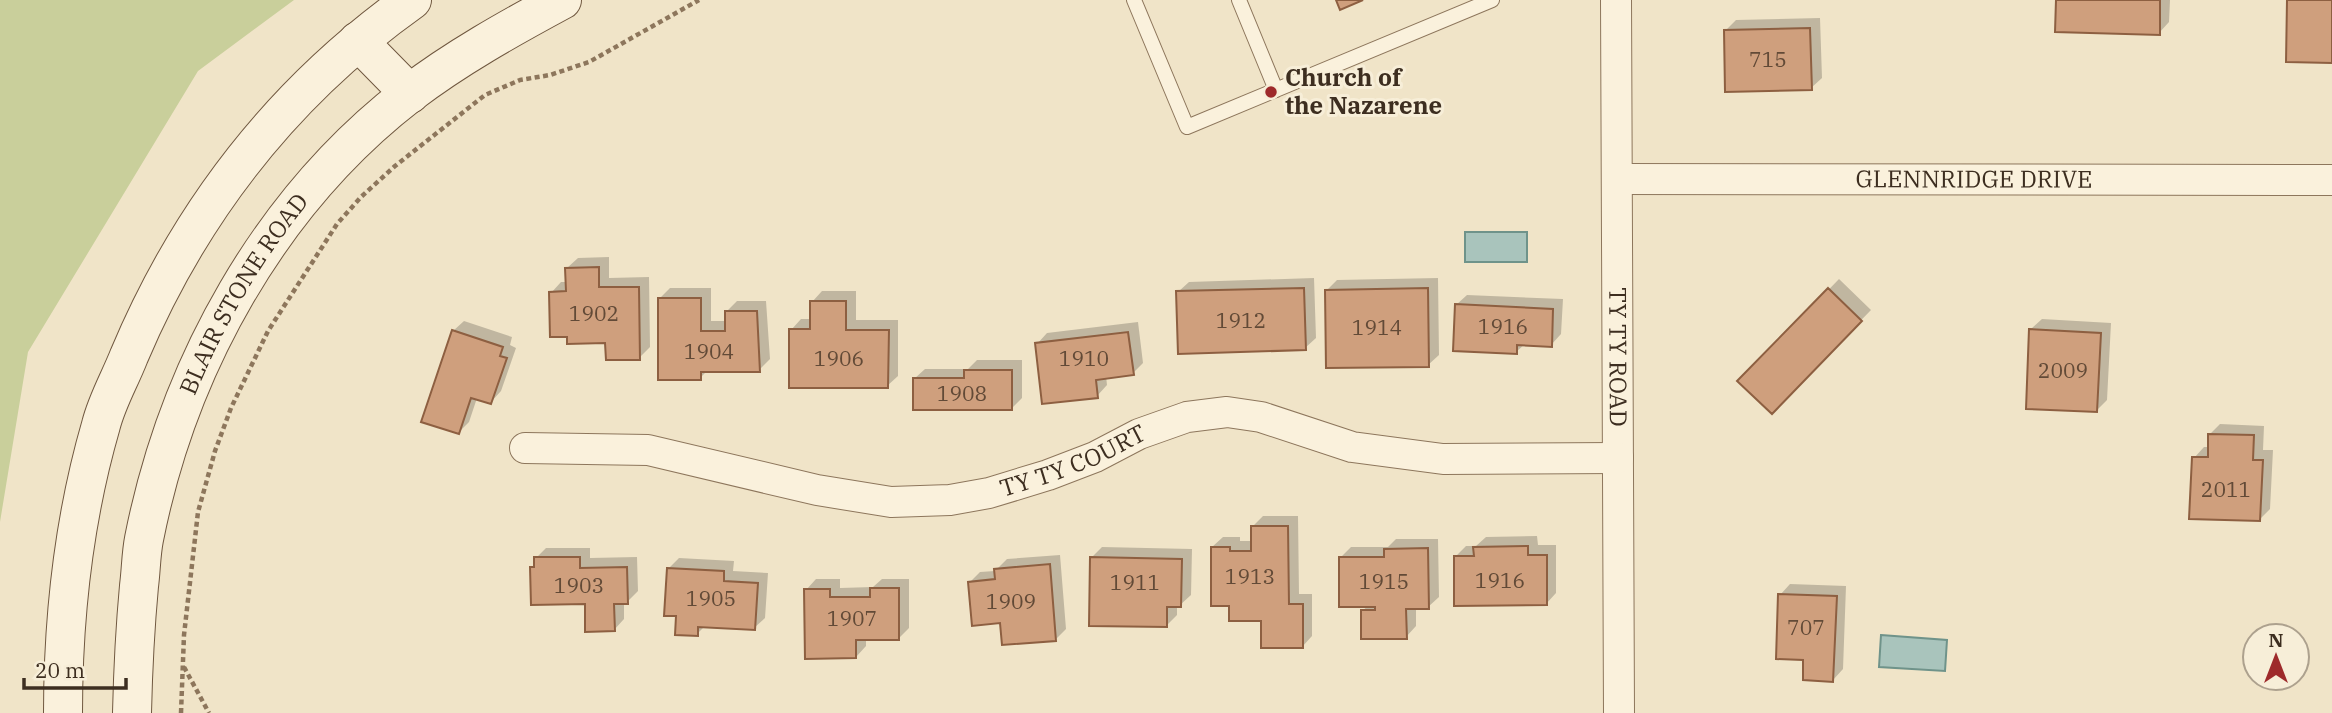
<svg xmlns="http://www.w3.org/2000/svg" width="2332" height="713" font-family="'IBM Plex Serif',serif">
<rect width="100%" height="100%" fill="#f0e4c8"/>
<path fill="#c9cf9b" d="M 0,0 L 294,0 L 198,71 L 28,352 L 0,522 Z"/>
<path fill="#a9c4bc" stroke="#6f938a" stroke-width="2" d="M 1465,232 L 1527,232 L 1527,262 L 1465,262 Z
M 1881,635 L 1947,640 L 1945,671 L 1879,667 Z"/>
<path fill="#0003" d="M 2058,0 L 2170,0 L 2169,22 L 2159,33 Z
M 1820,18 L 1822,78 L 1811,88 L 1725,31 L 1736,20 Z
M 609,257 L 609,278 L 649,277 L 650,347 L 639,358 L 607,342 L 551,293 L 561,282 L 567,282 L 567,268 L 578,258 Z
M 1314,278 L 1316,338 L 1305,348 L 1178,292 L 1189,282 Z
M 1438,278 L 1439,355 L 1428,365 L 1327,290 L 1337,280 Z
M 1839,279 L 1871,310 L 1772,412 L 1740,381 Z
M 670,288 L 711,288 L 711,321 L 726,321 L 726,312 L 737,301 L 766,301 L 770,359 L 759,370 L 708,370 L 700,378 L 659,299 Z
M 822,291 L 856,291 L 856,320 L 898,320 L 898,376 L 887,386 L 791,330 L 801,319 L 812,319 L 812,302 Z
M 1467,295 L 1563,299 L 1561,334 L 1551,345 L 1525,344 L 1516,352 L 1456,305 Z
M 2042,319 L 2111,323 L 2107,400 L 2097,410 L 2031,329 Z
M 464,321 L 512,337 L 510,345 L 516,348 L 501,391 L 491,402 L 477,398 L 469,422 L 459,432 L 453,331 Z
M 1138,322 L 1143,363 L 1133,373 L 1106,376 L 1107,385 L 1097,396 L 1037,344 L 1047,333 Z
M 977,360 L 1022,360 L 1022,398 L 1012,408 L 914,379 L 925,369 L 968,369 Z
M 2220,424 L 2264,426 L 2263,450 L 2273,450 L 2270,509 L 2260,519 L 2194,458 L 2204,447 L 2210,447 L 2210,434 Z
M 1263,516 L 1298,516 L 1299,594 L 1312,594 L 1312,636 L 1302,647 L 1263,619 L 1231,604 L 1212,547 L 1223,537 L 1240,537 L 1240,541 L 1253,541 L 1253,526 Z
M 1537,536 L 1538,545 L 1556,545 L 1556,593 L 1546,604 L 1455,557 L 1466,546 L 1476,546 L 1486,537 Z
M 1396,539 L 1438,539 L 1439,597 L 1428,607 L 1416,607 L 1416,626 L 1406,637 L 1362,611 L 1369,605 L 1340,558 L 1351,547 L 1388,547 Z
M 1102,547 L 1192,549 L 1191,595 L 1180,605 L 1177,605 L 1177,615 L 1166,626 L 1091,558 Z
M 546,548 L 590,548 L 590,558 L 637,557 L 638,591 L 627,602 L 624,602 L 624,619 L 614,630 L 587,603 L 532,568 L 536,564 L 536,558 Z
M 1060,555 L 1066,629 L 1056,639 L 970,582 L 980,572 L 995,571 L 1007,559 Z
M 679,558 L 734,561 L 733,571 L 768,573 L 765,618 L 754,628 L 705,626 L 697,634 L 678,614 L 668,569 Z
M 816,579 L 840,579 L 840,588 L 873,587 L 882,579 L 909,579 L 909,628 L 899,638 L 866,639 L 866,646 L 856,657 L 806,590 Z
M 1790,584 L 1846,586 L 1843,669 L 1833,680 L 1805,658 L 1780,595 Z"/>
<path fill="#cf9f7d" stroke="#8d5f41" stroke-width="2" d="M 1336,0 L 1363,0 L 1340,10 Z
M 2056,0 L 2160,0 L 2160,35 L 2055,32 Z
M 2287,0 L 2332,0 L 2332,63 L 2286,62 Z
M 1810,28 L 1812,90 L 1725,92 L 1724,30 Z
M 599,267 L 599,287 L 639,287 L 640,360 L 606,360 L 605,343 L 567,344 L 567,337 L 550,337 L 549,292 L 566,291 L 565,268 Z
M 1304,288 L 1306,350 L 1178,354 L 1176,291 Z
M 1428,288 L 1429,367 L 1326,368 L 1325,290 Z
M 1828,288 L 1862,321 L 1772,414 L 1737,381 Z
M 658,298 L 701,298 L 701,331 L 725,331 L 725,311 L 757,311 L 760,372 L 701,372 L 701,380 L 658,380 Z
M 810,301 L 846,301 L 846,330 L 889,330 L 888,388 L 789,388 L 789,329 L 810,329 Z
M 1455,304 L 1553,309 L 1552,347 L 1517,345 L 1517,354 L 1453,351 Z
M 2029,329 L 2101,333 L 2097,412 L 2026,409 Z
M 452,330 L 503,347 L 500,356 L 507,358 L 491,404 L 471,398 L 459,434 L 421,422 Z
M 1128,332 L 1134,375 L 1096,380 L 1098,398 L 1042,404 L 1035,343 Z
M 964,370 L 1012,370 L 1012,410 L 913,410 L 913,378 L 964,378 Z
M 2208,434 L 2254,435 L 2253,460 L 2263,460 L 2260,521 L 2189,519 L 2192,457 L 2208,457 Z
M 1251,526 L 1288,526 L 1289,604 L 1303,604 L 1303,648 L 1261,648 L 1261,621 L 1229,621 L 1229,606 L 1211,606 L 1211,547 L 1230,547 L 1230,551 L 1251,551 Z
M 1528,546 L 1528,555 L 1547,555 L 1547,605 L 1454,606 L 1454,556 L 1474,556 L 1473,547 Z
M 1428,548 L 1429,609 L 1406,609 L 1407,639 L 1361,639 L 1361,610 L 1375,610 L 1375,607 L 1339,607 L 1339,557 L 1384,557 L 1384,549 Z
M 534,557 L 580,557 L 580,568 L 627,567 L 628,604 L 614,604 L 615,631 L 585,632 L 585,604 L 531,605 L 530,567 L 534,567 Z
M 1090,557 L 1182,559 L 1181,607 L 1167,607 L 1167,627 L 1089,626 Z
M 1050,564 L 1056,641 L 1002,645 L 1000,623 L 972,626 L 968,582 L 995,579 L 994,569 Z
M 667,568 L 724,571 L 724,581 L 758,583 L 755,630 L 698,627 L 698,636 L 675,635 L 676,616 L 664,616 Z
M 870,588 L 899,588 L 899,640 L 856,640 L 856,658 L 805,659 L 804,589 L 830,589 L 830,597 L 870,597 Z
M 1778,594 L 1837,596 L 1833,682 L 1803,680 L 1803,660 L 1776,659 Z"/>
<g fill="none" stroke-linecap="round" stroke-linejoin="round">
<defs>
<path id="lane" d="M 1134,0 L 1187,127 L 1492,0
M 1239,0 L 1276,90"/>
<g id="street">
<path id="s1" d="M 1616,0 L 1619,713"/>
<path id="s2" d="M 1617,179 L 2332,180"/>
<path id="s3" d="M 525,448 L 648,450 L 817,490 L 891,502 L 950,500 L 989,493 L 1048,475 L 1095,457 L 1139,434 L 1187,417 L 1227,412 L 1261,417 L 1352,447 L 1443,459 L 1618,458"/>
</g>
<g id="secondary">
<path d="M 358,41 L 410,94"/>
<path d="M 63,713 C 63,617 74,518 101,425 C 107,401 120,379 129,356 C 190,211 284,91 412,0"/>
<path id="s4" d="M 132,713 C 133,670 135,629 139,586 C 141,571 141,554 144,539 C 178,367 269,202 409,94 C 456,58 510,28 562,0"/>
</g>
</defs>
<use href="#lane" stroke="#8d765c" stroke-width="16"/>
<use href="#street" stroke="#8d765c" stroke-width="32"/>
<use href="#secondary" stroke="#6f573f" stroke-width="40"/>
<path stroke="#8d765c" stroke-width="4.5" stroke-dasharray="5 3.5" stroke-linecap="butt" d="M 184,667 L 209,713
M 181,713 L 184,635 L 198,512 L 215,451 L 231,408 L 268,331 L 337,224 L 361,197 L 395,166 L 485,95 L 520,80 L 550,75 L 589,62 L 699,0"/>
<use href="#lane" stroke="#faf1dc" stroke-width="14"/>
<use href="#street" stroke="#faf1dc" stroke-width="30"/>
<use href="#secondary" stroke="#faf1dc" stroke-width="38"/>
</g>
<circle fill="#9e2a2b" stroke="#f7eed8" stroke-width="2.5" cx="1271" cy="92" r="7"/>
<g text-anchor="middle" stroke-width="6" stroke-linejoin="round" paint-order="stroke">
<g font-size="21" fill="#624a37">
<text x="1768" y="67">715</text>
<text x="594" y="321">1902</text>
<text x="1241" y="328">1912</text>
<text x="1503" y="334">1916</text>
<text x="1377" y="335">1914</text>
<text x="709" y="359">1904</text>
<text x="839" y="366">1906</text>
<text x="1084" y="366">1910</text>
<text x="2063" y="378">2009</text>
<text x="962" y="401">1908</text>
<text x="2226" y="497">2011</text>
<text x="1250" y="584">1913</text>
<text x="1500" y="588">1916</text>
<text x="1384" y="589">1915</text>
<text x="1135" y="590">1911</text>
<text x="579" y="593">1903</text>
<text x="711" y="606">1905</text>
<text x="1011" y="609">1909</text>
<text x="852" y="626">1907</text>
<text x="1806" y="635">707</text>
</g>
<g font-size="24" font-weight="bold" fill="#3d2e20" stroke="#f7eed8" text-anchor="start">
<text x="1285" y="86">Church of<tspan x="1285" dy="28">the Nazarene</tspan></text>
</g>
<g font-size="24" fill="#3d2e20" stroke="#f7eed8">
<text dy="8" stroke="none"><textPath href="#s2" startOffset="357">GLENNRIDGE DRIVE</textPath></text>
<text dy="8" stroke="none"><textPath href="#s4" startOffset="441">BLAIR STONE ROAD</textPath></text>
<text dy="8" stroke="none"><textPath href="#s1" startOffset="357">TY TY ROAD</textPath></text>
<text dy="8" stroke="none"><textPath href="#s3" startOffset="560">TY TY COURT</textPath></text>
</g>
</g>
<g transform="translate(2276 657)"><circle r="33" fill="#f7eed8" stroke="#ada18e" stroke-width="2"/>
<path d="M0-5L12 26L0 18L-12 26Z" fill="#9e2a2b"/>
<text y="-10" font-size="19" font-weight="bold" text-anchor="middle" fill="#3d2e20">N</text>
</g>
<path d="M24 678v10h102v-10" fill="none" stroke="#3d2e20" stroke-width="3.5"/>
<text x="35" y="678" font-size="21" fill="#3d2e20" stroke="#f7eed8" stroke-width="5" paint-order="stroke">20 m</text>
</svg>
